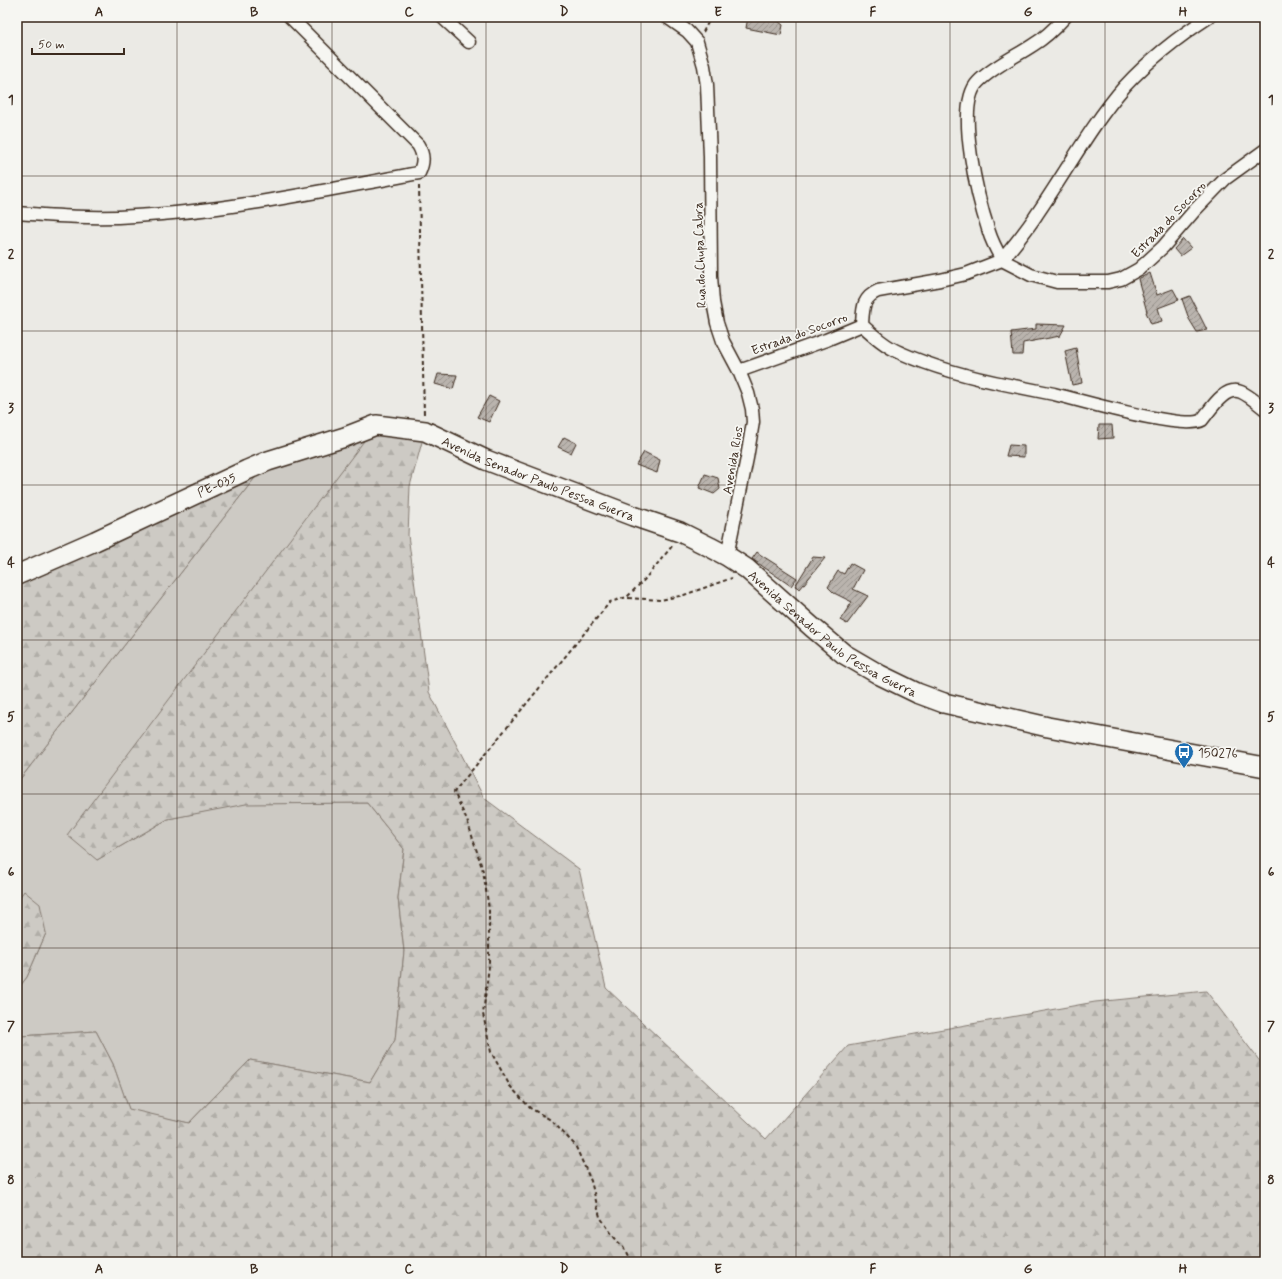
<svg xmlns="http://www.w3.org/2000/svg" width="1282" height="1279" font-family="Mynerve,sans-serif">
<defs>
<pattern id="forest-firs" width="22" height="20" patternUnits="userSpaceOnUse"><rect width="22" height="20" fill="#cdcac4"/><path d="M5 1l3.5 6h-7zM16 11l3.5 6h-7z" fill="#b1aea8"/></pattern>
<pattern id="building-hatch" width="6" height="6" patternUnits="userSpaceOnUse"><rect width="6" height="6" fill="#bab4ae"/><path d="M-1 1l2-2M0 6l6-6M5 7l2-2" fill="none" stroke="#98938d"/></pattern>
</defs>
<rect width="100%" height="100%" fill="#ebeae5"/>
<filter id="ink" filterUnits="userSpaceOnUse"><feTurbulence type="fractalNoise" baseFrequency=".025" numOctaves="2"/><feDisplacementMap in="SourceGraphic" scale="8" xChannelSelector="R" yChannelSelector="G"/><feConvolveMatrix kernelMatrix="1 2 1 2 8 2 1 2 1" color-interpolation-filters="sRGB"/></filter>
<g filter="url(#ink)">
<path fill="#cdcac4" stroke="#847a71" d="M 376,425 L 97,860 L 168,819 L 246,803 L 367,803 L 404,849 L 398,898 L 404,951 L 395,1040 L 370,1082 L 250,1060 L 189,1123 L 129,1110 L 113,1064 L 96,1031 L 21,1036 L 17,1031 L 17,990 L 27,977 L 46,933 L 25,892 L 17,901 L 17,783 L 268,461 Z"/>
<path fill="url(#forest-firs)" stroke="#847a71" d="M 376,425 L 425,431 L 410,486 L 408,535 L 429,692 L 484,798 L 579,869 L 606,988 L 766,1139 L 848,1046 L 1095,1002 L 1206,991 L 1265,1068 L 1265,1262 L 17,1262 L 17,1031 L 21,1036 L 96,1031 L 113,1064 L 129,1109 L 189,1123 L 250,1060 L 370,1082 L 395,1040 L 404,951 L 398,898 L 404,849 L 367,803 L 246,804 L 168,819 L 97,860 L 67,835 Z
M 268,461 L 17,783 L 17,575 Z
M 24,891 L 40,904 L 46,933 L 27,977 L 17,990 L 17,901 Z"/>
<path fill="url(#building-hatch)" stroke="#3b2a1e" d="M 748,17 L 755,17 L 778,21 L 783,25 L 781,35 L 746,28 Z
M 1183,239 L 1191,248 L 1180,256 L 1174,249 Z
M 1150,273 L 1157,295 L 1173,289 L 1179,300 L 1158,308 L 1162,321 L 1151,324 L 1146,312 L 1147,312 L 1138,279 Z
M 1190,296 L 1207,330 L 1197,332 L 1189,319 L 1182,299 Z
M 1036,324 L 1066,325 L 1060,336 L 1023,343 L 1022,355 L 1013,355 L 1011,332 L 1036,329 Z
M 1076,348 L 1082,383 L 1072,385 L 1065,351 Z
M 438,374 L 457,375 L 453,389 L 435,384 Z
M 489,396 L 499,401 L 489,422 L 477,417 Z
M 1099,425 L 1112,425 L 1113,438 L 1098,439 Z
M 564,437 L 576,443 L 571,453 L 558,447 Z
M 1009,445 L 1024,446 L 1024,457 L 1006,456 Z
M 644,452 L 660,460 L 657,473 L 636,465 Z
M 705,474 L 718,478 L 720,489 L 714,494 L 699,488 Z
M 757,552 L 761,555 L 797,578 L 791,586 L 752,559 Z
M 813,557 L 825,558 L 800,589 L 795,586 Z
M 850,563 L 863,570 L 853,589 L 868,596 L 847,624 L 840,620 L 852,602 L 834,593 L 828,587 L 838,571 L 844,574 Z"/>
<g fill="none" stroke-linecap="round" stroke-linejoin="round">
<defs>
<path id="street" d="M 442,17 L 469,42
M 667,17 L 687,31 L 697,42 L 704,66 L 707,85 L 710,156 L 711,276 L 713,302 L 717,323 L 723,341 L 739,371 L 748,393 L 752,409 L 753,422 L 747,458 L 727,556
M 1065,17 C 1056,27 1045,38 1033,45 C 1015,57 994,66 978,82 C 954,106 979,202 989,232 C 992,242 997,251 1002,260 C 1014,245 1027,230 1037,214 C 1066,172 1091,125 1125,86 C 1150,59 1178,37 1209,17
M 17,213 C 56,216 95,219 135,216 C 230,211 325,190 419,173 C 424,162 424,155 418,145 L 290,17
M 862,325 C 873,335 886,347 901,353 C 935,368 973,378 1009,385 C 1024,388 1039,391 1054,394 C 1079,400 1184,431 1202,420 C 1211,409 1225,385 1241,392 C 1250,396 1257,403 1265,409
M 739,371 L 826,340 L 862,325 C 863,309 862,298 878,291 L 940,280 L 966,274 L 1002,260 L 1031,275 L 1057,282 L 1108,282 L 1121,279 L 1139,269 L 1163,247 L 1195,210 L 1225,179 L 1265,150"/>
<g id="primary">
<path id="s1" d="M 17,575 L 95,541 L 247,470 L 268,461 L 345,437 L 376,425 L 425,431 L 486,460 L 633,516 L 680,532 L 710,547 L 727,556 L 747,569 L 812,627 L 844,654 L 880,675 L 917,693 L 944,703 L 1048,727 L 1265,767"/>
</g>
</defs>
<use href="#street" stroke="#3b2a1e" stroke-width="15"/>
<use href="#primary" stroke="#3b2a1e" stroke-width="22"/>
<path stroke="#3b2a1e" stroke-width="2" stroke-dasharray="4 3" stroke-linecap="butt" d="M 703,32 L 711,17
M 419,186 L 424,415
M 628,598 L 661,600 L 684,595 L 732,578
M 632,1262 L 627,1252 L 614,1237 L 600,1217 L 591,1181 L 575,1145 L 551,1120 L 530,1108 L 510,1086 L 491,1052 L 483,1014 L 489,966 L 489,909 L 483,871 L 468,823 L 454,792 L 610,602 L 627,597 L 644,580 L 673,545"/>
<use href="#street" stroke="#f6f6f2" stroke-width="12"/>
<use href="#primary" stroke="#f6f6f2" stroke-width="19"/>
</g>
</g>
<path fill="none" stroke="#3b2a1e" stroke-width="1" stroke-opacity="0.55" d="M 177,17 L 177,1262M 332,17 L 332,1262M 486,17 L 486,1262M 641,17 L 641,1262M 796,17 L 796,1262M 950,17 L 950,1262M 1105,17 L 1105,1262M 17,176 L 1265,176M 17,331 L 1265,331M 17,485 L 1265,485M 17,640 L 1265,640M 17,794 L 1265,794M 17,948 L 1265,948M 17,1103 L 1265,1103"/>
<defs>
<symbol id="bus-pin" viewBox="-11 -11 22 30"><path d="M0 17L-7.5 6A9.5 9.5 0 1 1 7.5 6Z" fill="#1f6fb2" stroke="#f6f6f2"/><path d="M-5-6H5V4H4V6H2V4H-2V6H-4V4H-5ZM-3.5-4V0h7V-4ZM-3.5 1.2v1.5H-2V1.2ZM2 1.2v1.5H3.5V1.2Z" fill="#fff"/></symbol>
</defs>
<g fill-rule="evenodd">
<use href="#bus-pin" x="1173" y="741" width="22" height="30"/>
</g>
<g text-anchor="middle" stroke-width="3.5" stroke-linejoin="round" paint-order="stroke">
<g font-size="13" fill="#3b2a1e" stroke="#f6f6f2">
<text transform="translate(1168 219) rotate(-46)" y="5">Estrada do Socorro</text>
<text transform="translate(699 255) rotate(-92)" y="5">Rua do Chupa Cabra</text>
<text transform="translate(799 333) rotate(-20)" y="5">Estrada do Socorro</text>
<text transform="translate(732 460) rotate(-80)" y="5">Avenida Rios</text>
<text dy="5" stroke="none"><textPath href="#s1" startOffset="562">Avenida Senador Paulo Pessoa Guerra</textPath></text>
<text dy="5" stroke="none"><textPath href="#s1" startOffset="219">PE-035</textPath></text>
<text dy="5" stroke="none"><textPath href="#s1" startOffset="898">Avenida Senador Paulo Pessoa Guerra</textPath></text>
</g>
<g font-size="13" fill="#3b2a1e" stroke="#f6f6f2" text-anchor="start">
<text x="1198" y="757">150276</text>
</g>
</g>
<rect width="1282" height="1279" fill="none" stroke="#f6f6f2" stroke-width="44"/>
<path d="M32 48v6h92v-6" fill="none" stroke="#3b2a1e" stroke-width="2"/>
<text x="38" y="48" font-size="12" fill="#3b2a1e" stroke="#f6f6f2" stroke-width="3" paint-order="stroke">50 m</text>
<rect x="22" y="22" width="1238" height="1235" fill="none" stroke="#3b2a1e" stroke-width="1.5"/>
<g font-size="13" text-anchor="middle" font-weight="bold" fill="#3b2a1e">
<text x="99" y="16">A</text>
<text x="254" y="16">B</text>
<text x="409" y="16">C</text>
<text x="564" y="16">D</text>
<text x="718" y="16">E</text>
<text x="873" y="16">F</text>
<text x="1028" y="16">G</text>
<text x="1183" y="16">H</text>
<text x="11" y="104">1</text>
<text x="1271" y="104">1</text>
<text x="11" y="258">2</text>
<text x="1271" y="258">2</text>
<text x="11" y="412">3</text>
<text x="1271" y="412">3</text>
<text x="11" y="567">4</text>
<text x="1271" y="567">4</text>
<text x="11" y="721">5</text>
<text x="1271" y="721">5</text>
<text x="11" y="876">6</text>
<text x="1271" y="876">6</text>
<text x="11" y="1030">7</text>
<text x="1271" y="1030">7</text>
<text x="11" y="1184">8</text>
<text x="1271" y="1184">8</text>
<text x="99" y="1273">A</text>
<text x="254" y="1273">B</text>
<text x="409" y="1273">C</text>
<text x="564" y="1273">D</text>
<text x="718" y="1273">E</text>
<text x="873" y="1273">F</text>
<text x="1028" y="1273">G</text>
<text x="1183" y="1273">H</text>
</g>
</svg>
